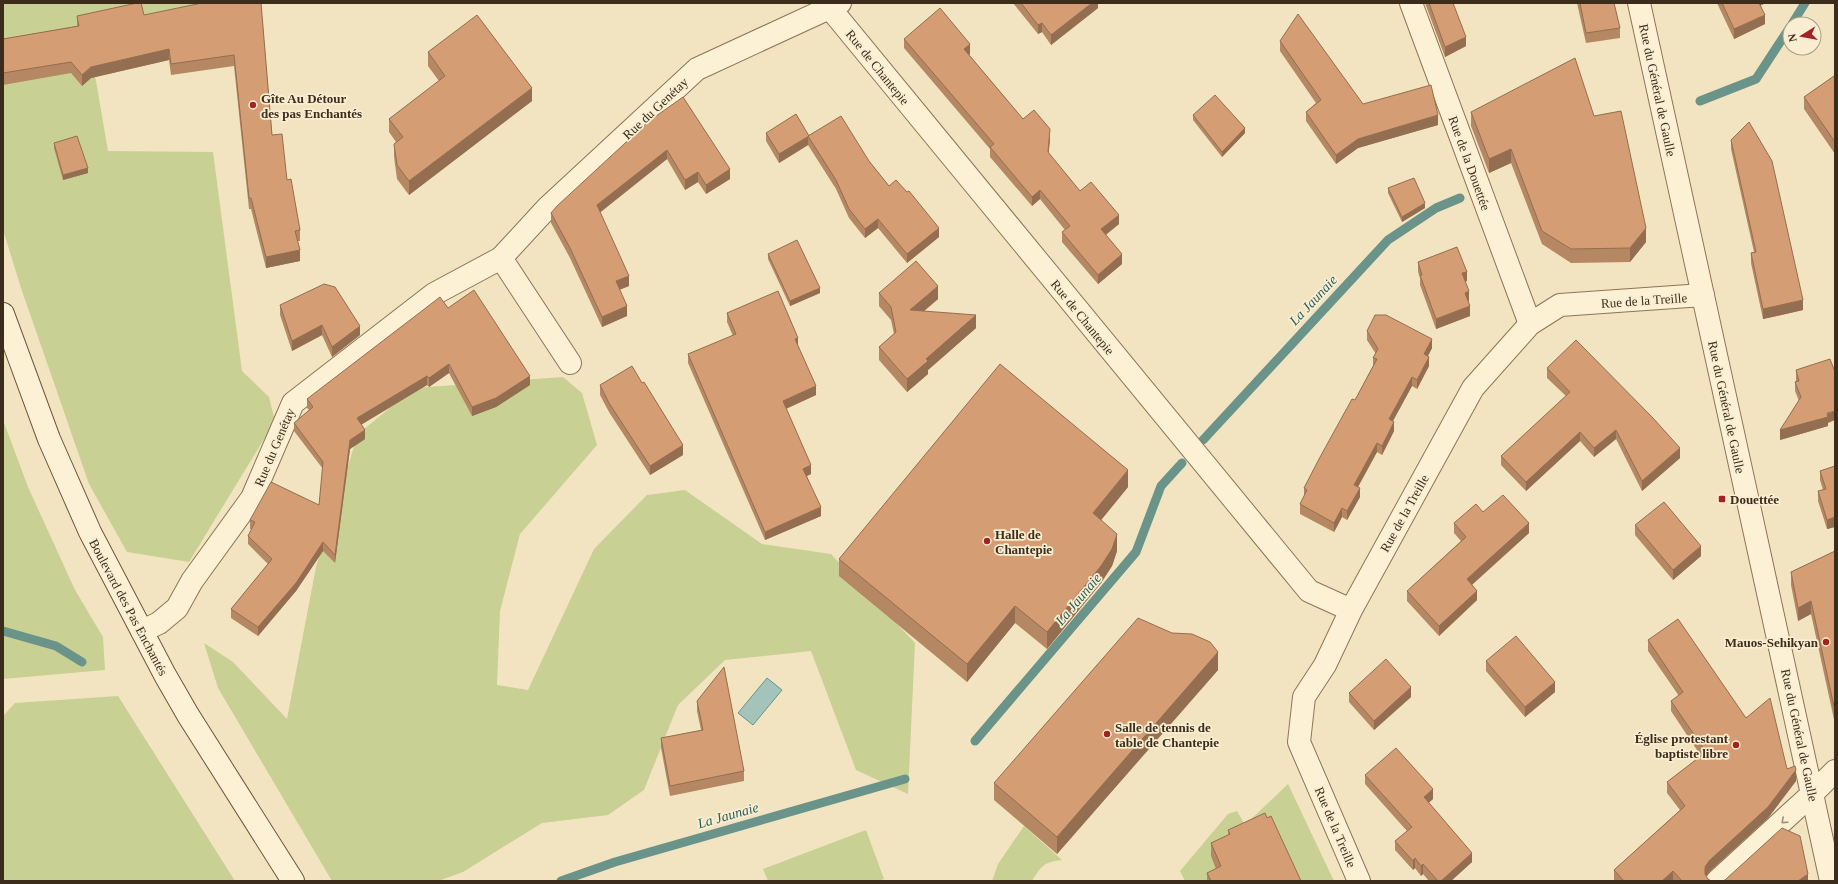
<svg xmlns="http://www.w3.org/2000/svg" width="1838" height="884" font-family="'Times New Roman',serif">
<rect width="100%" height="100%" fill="#f2e4c0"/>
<path fill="#c8d193" d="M 3,3 L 249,3 L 89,40 L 108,151 L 213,152 L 242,371 L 269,397 L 275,421 L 189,562 L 127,552 L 89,484 L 21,288 L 3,230 Z
M 563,377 L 582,393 L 597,445 L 520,534 L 500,611 L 497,685 L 528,690 L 594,549 L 647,495 L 685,490 L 762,544 L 831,554 L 915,643 L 908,794 L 856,770 L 811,651 L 725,660 L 678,705 L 644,790 L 608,815 L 542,823 L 463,872 L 438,881 L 332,881 L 218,688 L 204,643 L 233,662 L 287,719 L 316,567 L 358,434 L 414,388 Z
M 3,420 L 28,487 L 75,590 L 103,637 L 105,670 L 3,679 Z
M 118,696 L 235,881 L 3,881 L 3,716 L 15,703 Z
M 1288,784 L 1334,881 L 1185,881 L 1180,871 L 1228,814 L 1237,811 L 1245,825 Z
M 1024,826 L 1062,860 C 1044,862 1041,866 1032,881 L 992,881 L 998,864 Z
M 866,830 L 884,879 L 878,881 L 768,881 L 763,869 Z"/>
<path fill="#a4c4bb" stroke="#6a9389" d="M 767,678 L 782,690 L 753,725 L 738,713 Z"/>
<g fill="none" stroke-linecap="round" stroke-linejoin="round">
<path stroke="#6a9389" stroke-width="9" d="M 1792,24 L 1805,3
M 1700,101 L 1756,79 L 1790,27
M 1203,440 L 1388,240 L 1436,208 L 1460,198
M 3,631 L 56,646 L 82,662
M 975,741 L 1136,552 L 1161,486 L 1182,463
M 561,881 L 615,862 L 905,779"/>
<defs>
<path id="minor" d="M 1411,3 L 1530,324
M 829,7 L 1309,591 L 1351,610
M 501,258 L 570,363
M 142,631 L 159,623 L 177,608 L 192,581 L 252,498 L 293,403 L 434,294 L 501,258 L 548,207 L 697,69 L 840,3
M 1359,881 L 1299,742 L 1304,697 L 1325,665 L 1351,610 L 1473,388 L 1530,324 L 1560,305 L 1703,295
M 1717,881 L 1812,794"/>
<path id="tertiary" d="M 1639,3 L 1831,881
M 1812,794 L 1835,771"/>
<path id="secondary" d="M 3,314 L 49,439 L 90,532 L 165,675 L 188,715 L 293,881"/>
</defs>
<use href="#minor" stroke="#8d7556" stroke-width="24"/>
<use href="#tertiary" stroke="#8d7556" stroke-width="24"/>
<use href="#secondary" stroke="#6f553a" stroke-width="24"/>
<use href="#minor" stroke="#fcf1d5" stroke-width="22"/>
<use href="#tertiary" stroke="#fcf1d5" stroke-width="22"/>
<use href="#secondary" stroke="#fcf1d5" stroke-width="22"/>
</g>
<path fill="#b68763" d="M 261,3 L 272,135 L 287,180 L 300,230 L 300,241 L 297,241 L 300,261 L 266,268 L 251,209 L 249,209 L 234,66 L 171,75 L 169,60 L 91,78 L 82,86 L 71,73 L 3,85 L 3,39 L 77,26 L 77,16 L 144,15 Z
M 1013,3 L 1098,3 L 1098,8 L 1051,45 L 1042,32 L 1038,34 Z
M 1425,3 L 1453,3 L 1466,46 L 1445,57 Z
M 1577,3 L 1614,3 L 1620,28 L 1620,38 L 1586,43 Z
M 1717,3 L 1766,3 L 1761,5 L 1765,24 L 1734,39 Z
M 904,39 L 970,54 L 969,55 L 1023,119 L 1050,139 L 1048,153 L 1080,191 L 1119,224 L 1106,235 L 1122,264 L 1098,284 L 1062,242 L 1062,232 L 1065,230 L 1040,199 L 1032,206 L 990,157 L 990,149 L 904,48 Z
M 1280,41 L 1363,104 L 1438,125 L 1358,148 L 1336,164 L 1306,121 L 1306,112 L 1316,103 L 1280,51 Z
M 428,52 L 532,101 L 409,195 L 397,179 L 394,157 L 394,144 L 396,142 L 389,132 L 389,119 L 439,81 L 428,66 Z
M 1835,76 L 1835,154 L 1804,109 L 1804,97 Z
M 683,97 L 730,179 L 706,194 L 698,182 L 685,190 L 667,159 L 600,212 L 629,286 L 619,290 L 627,316 L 602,327 L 570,258 L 551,223 L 551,213 Z
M 1471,112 L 1646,242 L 1630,262 L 1571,263 L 1542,244 L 1511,163 L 1489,173 L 1471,126 Z
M 1193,115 L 1245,133 L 1222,157 L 1193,120 Z
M 766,133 L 808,136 L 869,161 L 889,186 L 939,237 L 907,263 L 878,228 L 865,238 L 849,218 L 836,189 L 808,145 L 779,163 L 766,141 Z
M 1731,140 L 1803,310 L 1763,319 L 1751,263 L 1751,253 L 1754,252 L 1731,149 Z
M 54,143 L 88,173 L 63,180 L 54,148 Z
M 1388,188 L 1425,208 L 1402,222 L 1388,193 Z
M 768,254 L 820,293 L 790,306 L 768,259 Z
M 1418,262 L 1467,281 L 1465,282 L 1469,301 L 1468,301 L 1470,316 L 1436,329 L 1420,285 L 1420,278 L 1418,272 Z
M 879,293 L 938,299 L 924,311 L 976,328 L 928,370 L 928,374 L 907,392 L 879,360 L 879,347 L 894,334 L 891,320 L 879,306 Z
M 280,305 L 360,335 L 332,357 L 322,335 L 292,351 L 280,315 Z
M 448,308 L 530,385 L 496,407 L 472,416 L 449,373 L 429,387 L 427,385 L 361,425 L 365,439 L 350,449 L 335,563 L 323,551 L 296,591 L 258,636 L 231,618 L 231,609 L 268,564 L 248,544 L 248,536 L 252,529 L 250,529 L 250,520 L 319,505 L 323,469 L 294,431 L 294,423 L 309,410 L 307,408 L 307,399 Z
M 727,313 L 798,346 L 816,395 L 786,409 L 811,474 L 807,476 L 821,516 L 765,540 L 688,363 L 688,354 L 733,336 L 727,322 Z
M 1367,331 L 1432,348 L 1428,356 L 1429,366 L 1417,389 L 1412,386 L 1393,421 L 1394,431 L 1382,455 L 1377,452 L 1358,487 L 1360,497 L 1347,520 L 1342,517 L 1334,532 L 1300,514 L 1300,504 L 1304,497 L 1304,488 L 1355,400 L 1373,366 L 1373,358 L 1376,354 L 1367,340 Z
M 1547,368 L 1680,458 L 1642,491 L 1616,439 L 1594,457 L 1580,441 L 1526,491 L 1501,465 L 1501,456 L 1566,396 L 1547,378 Z
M 1796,370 L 1828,423 L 1828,426 L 1780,440 L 1799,401 L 1795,391 L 1795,382 L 1796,381 Z
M 600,385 L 683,455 L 650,475 L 609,412 L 600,395 Z
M 1835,466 L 1835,527 L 1827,529 L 1818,501 L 1818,491 L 1823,490 L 1820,480 L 1820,471 Z
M 1128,487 L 1101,520 L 1117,551 L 1112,566 L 1101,583 L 1047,649 L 1015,623 L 967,682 L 839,576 L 839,559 Z
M 1483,512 L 1529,533 L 1472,585 L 1477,600 L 1439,636 L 1407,601 L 1407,591 L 1461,541 L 1454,533 L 1454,523 Z
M 1635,525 L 1701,556 L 1673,580 L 1635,535 Z
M 1835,551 L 1835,724 L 1811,614 L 1798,621 L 1791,585 L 1791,572 Z
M 1172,633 L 1218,670 L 1057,854 L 994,800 L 994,783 Z
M 1648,640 L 1746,718 L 1796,781 L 1768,818 L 1709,872 L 1706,876 L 1708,879 L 1711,881 L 1614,881 L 1614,870 L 1680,810 L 1667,793 L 1667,782 L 1701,756 L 1671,711 L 1671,701 L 1679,696 L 1648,651 Z
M 1486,661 L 1555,692 L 1525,717 L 1486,671 Z
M 1349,693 L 1411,697 L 1374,730 L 1349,702 Z
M 697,701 L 744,771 L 744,781 L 670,796 L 661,748 L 661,738 L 701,730 L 697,711 Z
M 1365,775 L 1433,799 L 1428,803 L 1472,862 L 1451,881 L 1429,881 L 1423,874 L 1421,876 L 1415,868 L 1413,870 L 1395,850 L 1395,841 L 1407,831 L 1365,784 Z
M 1267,818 L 1301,881 L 1207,881 L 1207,873 L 1216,869 L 1211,856 L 1211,843 L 1228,835 L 1228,830 Z"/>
<path fill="#946e50" d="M 1092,3 L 1098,3 L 1098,8 L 1051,45 L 1051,35 Z
M 1757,3 L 1766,3 L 1757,7 Z
M 1765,15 L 1765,24 L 1734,39 L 1734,29 Z
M 1042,23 L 1042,32 L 1038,34 L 1038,25 Z
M 1466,37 L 1466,46 L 1445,57 L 1445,47 Z
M 970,44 L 970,54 L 964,59 L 964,49 Z
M 169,49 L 169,60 L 91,78 L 82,86 L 82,75 L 91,67 Z
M 532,88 L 532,101 L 409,195 L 409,181 Z
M 1438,115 L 1438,125 L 1358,148 L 1336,164 L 1336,155 L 1358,139 Z
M 1245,128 L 1245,133 L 1222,157 L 1222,152 Z
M 1050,129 L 1050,139 L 1048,161 L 1048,152 Z
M 808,136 L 808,145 L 779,163 L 779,154 Z
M 1511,149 L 1511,163 L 1489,173 L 1489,159 Z
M 667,150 L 667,159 L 597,215 L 597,205 Z
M 88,168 L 88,173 L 63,180 L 63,175 Z
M 730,169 L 730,179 L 706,194 L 706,185 Z
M 698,172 L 698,182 L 685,190 L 685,180 Z
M 1040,190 L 1040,199 L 1032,206 L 1032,197 Z
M 1425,203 L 1425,208 L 1402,222 L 1402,217 Z
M 1119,215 L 1119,224 L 1101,238 L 1101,229 Z
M 878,219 L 878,228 L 865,238 L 865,229 Z
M 939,228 L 939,237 L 907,263 L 907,254 Z
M 1646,228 L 1646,242 L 1630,262 L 1630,248 Z
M 300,250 L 300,261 L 266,268 L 266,257 Z
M 1122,254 L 1122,264 L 1098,284 L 1098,275 Z
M 1467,272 L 1467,281 L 1462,283 L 1462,273 Z
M 629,276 L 629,286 L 616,291 L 616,281 Z
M 938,286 L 938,299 L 910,323 L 910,310 Z
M 820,288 L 820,293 L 790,306 L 790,301 Z
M 1469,291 L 1469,301 L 1465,302 L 1465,293 Z
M 1803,300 L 1803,310 L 1763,319 L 1763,309 Z
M 627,306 L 627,316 L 602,327 L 602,317 Z
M 1470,306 L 1470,316 L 1436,329 L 1436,319 Z
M 976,315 L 976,328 L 928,370 L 928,374 L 907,392 L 907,379 L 926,359 Z
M 322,325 L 322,335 L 292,351 L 292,341 Z
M 360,326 L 360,335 L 332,357 L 332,347 Z
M 798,338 L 798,347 L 795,339 Z
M 1432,339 L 1432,348 L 1424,363 L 1424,354 Z
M 1429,357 L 1429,366 L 1417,389 L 1417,380 Z
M 449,364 L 449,373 L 429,387 L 429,378 Z
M 427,376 L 427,385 L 357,427 L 357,418 Z
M 530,376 L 530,385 L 496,407 L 472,416 L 472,407 Z
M 1412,377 L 1412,386 L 1389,428 L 1389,419 Z
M 816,386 L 816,395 L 783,410 L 783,401 Z
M 1835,411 L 1835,420 L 1828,423 L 1828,426 L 1780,440 L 1780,430 Z
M 1394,422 L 1394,431 L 1382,455 L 1382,446 Z
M 365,430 L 365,439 L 350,449 L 335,563 L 335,555 L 350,440 Z
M 1616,430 L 1616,439 L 1594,457 L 1594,448 Z
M 1580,432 L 1580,441 L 1526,491 L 1526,482 Z
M 1377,443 L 1377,452 L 1354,494 L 1354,485 Z
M 683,445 L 683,455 L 650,475 L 650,466 Z
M 1680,448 L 1680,458 L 1642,491 L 1642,481 Z
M 811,465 L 811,474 L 803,478 L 803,469 Z
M 1128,470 L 1128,487 L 1093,530 L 1093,513 Z
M 1360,488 L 1360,497 L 1347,520 L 1347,511 Z
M 821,507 L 821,516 L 765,540 L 765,532 Z
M 1342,508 L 1342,517 L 1334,532 L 1334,523 Z
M 1835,517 L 1835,527 L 1827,529 L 1827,520 Z
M 1529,523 L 1529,533 L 1467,589 L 1467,579 Z
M 1117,534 L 1117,551 L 1112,566 L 1101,583 L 1047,649 L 1047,632 Z
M 323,542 L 323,551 L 296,591 L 258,636 L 258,627 Z
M 1701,546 L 1701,556 L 1673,580 L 1673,570 Z
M 1477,591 L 1477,600 L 1439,636 L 1439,626 Z
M 1811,601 L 1811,614 L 1798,621 L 1798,608 Z
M 1015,606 L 1015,623 L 967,682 L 967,664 Z
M 1218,652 L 1218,670 L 1057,854 L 1057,837 Z
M 1555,682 L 1555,692 L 1525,717 L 1525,707 Z
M 1411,687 L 1411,697 L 1374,730 L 1374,721 Z
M 1796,770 L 1796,781 L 1768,818 L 1709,872 L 1705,878 L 1705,867 L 1709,861 Z
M 1433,789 L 1433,799 L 1424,807 L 1424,797 Z
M 1472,853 L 1472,862 L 1451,881 L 1441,881 Z
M 1415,858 L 1415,868 L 1413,870 L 1413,861 Z
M 1423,864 L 1423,874 L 1421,876 L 1421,866 Z
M 1673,871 L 1673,881 L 1662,881 Z
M 1808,874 L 1808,881 L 1798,881 Z"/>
<path fill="#d49d73" stroke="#946e50" d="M 137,3 L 141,3 L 144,15 L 202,3 L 261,3 L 272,135 L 282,134 L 287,180 L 291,179 L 300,230 L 295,231 L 300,250 L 266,257 L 251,198 L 249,198 L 234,55 L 171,64 L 169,49 L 91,67 L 82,75 L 71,62 L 3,73 L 3,39 L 79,26 L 77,16 Z
M 1021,3 L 1092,3 L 1051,35 L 1042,23 L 1038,25 Z
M 1429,3 L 1453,3 L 1466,37 L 1445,47 Z
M 1580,3 L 1614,3 L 1620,28 L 1586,33 Z
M 1722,3 L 1759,3 L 1765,15 L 1734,29 Z
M 940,8 L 970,44 L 964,49 L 1023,119 L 1034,110 L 1050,129 L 1048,152 L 1080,191 L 1091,182 L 1119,215 L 1101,229 L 1122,254 L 1098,275 L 1062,232 L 1070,226 L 1040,190 L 1032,197 L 990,147 L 994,144 L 904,39 Z
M 1298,14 L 1363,104 L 1431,85 L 1438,115 L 1358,139 L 1336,155 L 1306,112 L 1321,100 L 1280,41 Z
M 477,15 L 532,88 L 409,181 L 397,165 L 394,144 L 403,137 L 389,119 L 445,76 L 428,52 Z
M 1575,58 L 1594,116 L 1621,111 L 1646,228 L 1630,248 L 1571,249 L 1542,231 L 1511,149 L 1489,159 L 1471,112 Z
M 1834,76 L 1835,76 L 1835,142 L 1804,97 Z
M 1215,95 L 1245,128 L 1222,152 L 1193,115 Z
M 683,97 L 730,169 L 706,185 L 698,172 L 685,180 L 667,150 L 597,205 L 629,276 L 616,281 L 627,306 L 602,317 L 570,248 L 551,213 L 557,206 L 649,121 Z
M 796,114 L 809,136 L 779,154 L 766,133 Z
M 841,116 L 869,161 L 889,186 L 896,180 L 907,192 L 909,191 L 939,228 L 907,254 L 878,219 L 865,229 L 849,209 L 836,180 L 808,136 Z
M 1749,122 L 1772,161 L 1803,300 L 1763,309 L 1751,253 L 1756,252 L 1731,140 Z
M 77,136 L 88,168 L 63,175 L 54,143 Z
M 1414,178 L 1425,203 L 1402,217 L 1388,188 Z
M 797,240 L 820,288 L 790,301 L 768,254 Z
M 1457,247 L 1467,272 L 1462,273 L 1469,291 L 1465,293 L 1470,306 L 1436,319 L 1420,275 L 1422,275 L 1418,262 Z
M 916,261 L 938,286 L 910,310 L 976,315 L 926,359 L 928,361 L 907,379 L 879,347 L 896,332 L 891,307 L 879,293 Z
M 324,284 L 335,287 L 360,326 L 332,347 L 322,325 L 292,341 L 280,305 Z
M 474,290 L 530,376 L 496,398 L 472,407 L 449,364 L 429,378 L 427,376 L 357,418 L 365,430 L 350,440 L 335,555 L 323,542 L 296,583 L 258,627 L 231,609 L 272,559 L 248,536 L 255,522 L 250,520 L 271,482 L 319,505 L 323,462 L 294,423 L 313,407 L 307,399 L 440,297 L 448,308 Z
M 778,291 L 798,338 L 795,339 L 816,386 L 783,401 L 811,465 L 803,469 L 821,507 L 765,532 L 688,354 L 736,334 L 727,313 Z
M 1375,315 L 1386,315 L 1432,339 L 1424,354 L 1429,357 L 1417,380 L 1412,377 L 1389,419 L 1394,422 L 1382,446 L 1377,443 L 1354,485 L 1360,488 L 1347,511 L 1342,508 L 1334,523 L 1300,504 L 1307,490 L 1304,488 L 1319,459 L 1352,399 L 1355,400 L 1377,359 L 1373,358 L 1378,349 L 1367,331 Z
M 1576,340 L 1653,418 L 1680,448 L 1642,481 L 1616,430 L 1594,448 L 1580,432 L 1526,482 L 1501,456 L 1570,392 L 1547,368 Z
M 1830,359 L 1835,372 L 1835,411 L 1827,413 L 1828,417 L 1780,430 L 1801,397 L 1795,382 L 1799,381 L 1796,370 Z
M 1000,364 L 1128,470 L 1093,513 L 1117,534 L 1112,549 L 1101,566 L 1047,632 L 1015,606 L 967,664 L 839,559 Z
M 632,366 L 642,383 L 644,382 L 683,445 L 650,466 L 609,403 L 600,385 Z
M 1835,466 L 1835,517 L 1827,520 L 1818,491 L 1826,489 L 1820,471 Z
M 1503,495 L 1529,523 L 1467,579 L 1477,591 L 1439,626 L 1407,591 L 1466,537 L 1454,523 L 1476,504 L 1483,512 Z
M 1664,502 L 1701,546 L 1673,570 L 1635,525 Z
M 1835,551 L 1835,711 L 1811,601 L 1798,608 L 1791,572 Z
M 1138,618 L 1172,633 L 1192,634 L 1210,642 L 1218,652 L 1057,837 L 994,783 Z
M 1678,619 L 1746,718 L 1770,698 L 1787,769 L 1795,766 L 1796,770 L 1768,807 L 1709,861 L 1705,867 L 1705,874 L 1708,879 L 1711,881 L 1682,881 L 1673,871 L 1662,881 L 1624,881 L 1614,870 L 1685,806 L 1667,782 L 1706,752 L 1671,701 L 1683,692 L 1648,640 Z
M 1516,636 L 1555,682 L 1525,707 L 1486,661 Z
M 1386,659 L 1411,687 L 1374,721 L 1349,693 Z
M 724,667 L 744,771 L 670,786 L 661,738 L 703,730 L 697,701 Z
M 1396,748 L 1433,789 L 1424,797 L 1472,853 L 1441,881 L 1438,881 L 1423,864 L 1421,866 L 1415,858 L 1413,861 L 1395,841 L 1412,827 L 1365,775 Z
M 1265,813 L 1267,818 L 1271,816 L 1301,881 L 1211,881 L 1207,873 L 1221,866 L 1211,843 L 1230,834 L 1228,830 Z
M 1782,828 L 1800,836 L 1808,874 L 1798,881 L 1723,881 L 1725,880 Z"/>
<defs><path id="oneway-chevron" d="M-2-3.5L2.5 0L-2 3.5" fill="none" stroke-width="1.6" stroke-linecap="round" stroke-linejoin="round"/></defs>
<use stroke="#9c8e78" href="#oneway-chevron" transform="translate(1784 821) rotate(138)"/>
<g fill="#a22321" stroke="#f9eed1" stroke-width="1.5">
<circle cx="253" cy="105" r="4"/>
<rect x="1718" y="495" width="8" height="8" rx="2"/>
<circle cx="987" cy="541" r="4"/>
<circle cx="1826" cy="642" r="4"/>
<circle cx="1107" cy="734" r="4"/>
<circle cx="1736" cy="745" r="4"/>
</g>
<g text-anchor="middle" stroke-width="3.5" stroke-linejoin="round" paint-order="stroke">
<g font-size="13" fill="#3b2c1c" stroke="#f9eed1">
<text transform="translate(878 67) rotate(51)" y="5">Rue de Chantepie</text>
<text transform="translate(1658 90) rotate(78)" y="5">Rue du Général de Gaulle</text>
<text transform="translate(655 108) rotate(-43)" y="5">Rue du Genétay</text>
<text transform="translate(1470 163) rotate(70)" y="5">Rue de la Douettée</text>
<text transform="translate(1644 300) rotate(-4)" y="5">Rue de la Treille</text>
<text transform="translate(1083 317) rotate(51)" y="5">Rue de Chantepie</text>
<text transform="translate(1727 407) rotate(78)" y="5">Rue du Général de Gaulle</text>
<text transform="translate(274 447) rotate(-67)" y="5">Rue du Genétay</text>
<text transform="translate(1404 513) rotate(-61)" y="5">Rue de la Treille</text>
<text transform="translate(129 607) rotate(62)" y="5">Boulevard des Pas Enchantés</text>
<text transform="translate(1800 735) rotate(78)" y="5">Rue du Général de Gaulle</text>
<text transform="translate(1336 827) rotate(67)" y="5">Rue de la Treille</text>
</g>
<g font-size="13" font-weight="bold" fill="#3b2c1c" stroke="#f9eed1" text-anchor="start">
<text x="261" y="103">Gîte Au Détour<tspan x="261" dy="15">des pas Enchantés</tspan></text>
<text x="1730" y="504">Douettée</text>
<text x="995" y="539">Halle de<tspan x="995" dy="15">Chantepie</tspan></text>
<text x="1818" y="647" text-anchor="end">Mauos-Sehikyan</text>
<text x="1115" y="732">Salle de tennis de<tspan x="1115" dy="15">table de Chantepie</tspan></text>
<text x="1728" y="743" text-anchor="end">Église protestant<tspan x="1728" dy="15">baptiste libre</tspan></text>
</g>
<g font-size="14" font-style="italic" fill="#2a5c5a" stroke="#f9eed1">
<text transform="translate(1313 300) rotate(-47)" y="5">La Jaunaie</text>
<text transform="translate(1078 599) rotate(-50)" y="5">La Jaunaie</text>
<text transform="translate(728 815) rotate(-16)" y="5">La Jaunaie</text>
</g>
</g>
<rect width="1838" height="884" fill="none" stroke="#3b2c1c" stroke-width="8"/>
<g transform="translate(1802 36) rotate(259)"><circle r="19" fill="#f9eed1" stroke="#ada089"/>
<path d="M0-3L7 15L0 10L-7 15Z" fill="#a22321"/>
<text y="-6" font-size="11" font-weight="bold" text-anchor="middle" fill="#3b2c1c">N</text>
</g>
</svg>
